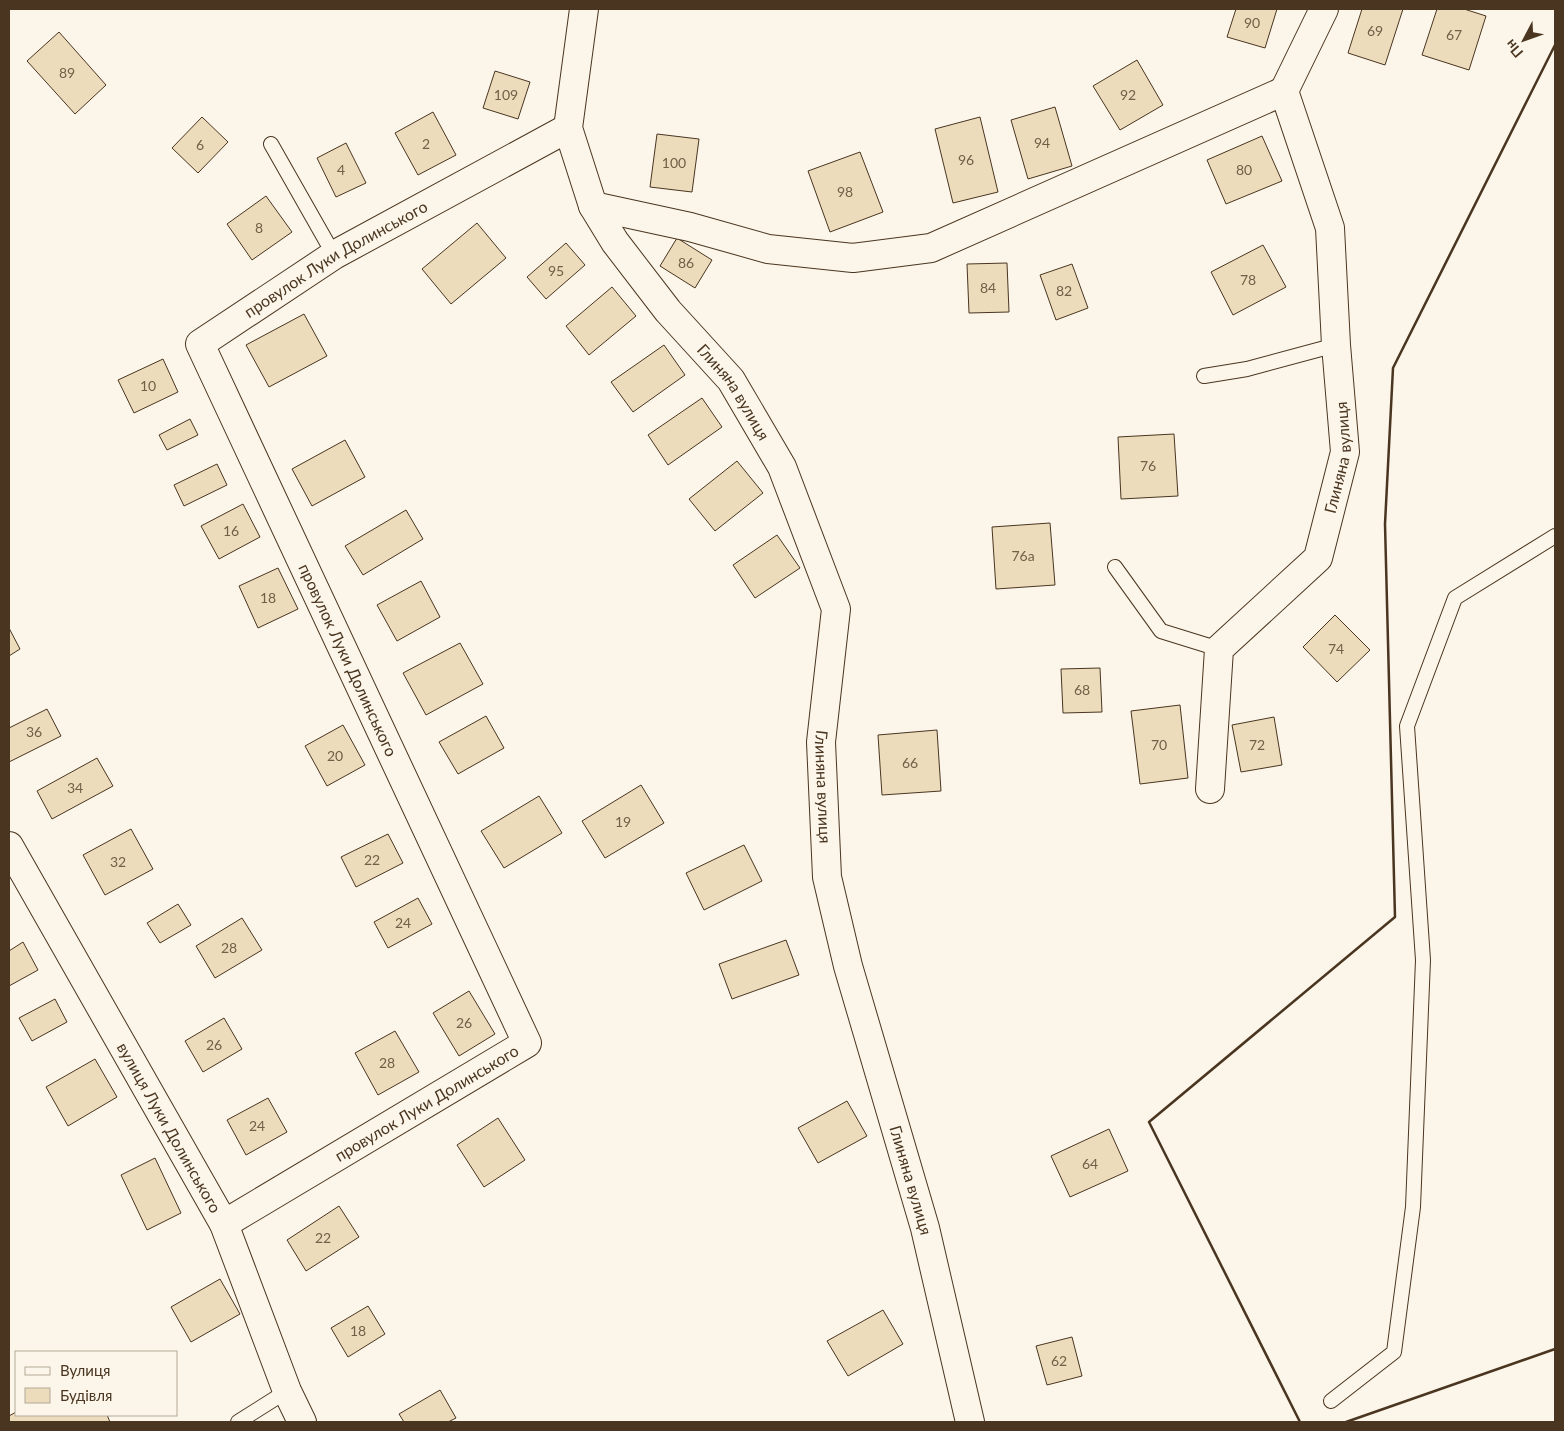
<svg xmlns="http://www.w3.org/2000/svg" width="1564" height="1431" font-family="Lato,sans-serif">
<rect width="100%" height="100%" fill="#fbf6e9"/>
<path fill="#ecdcbc" stroke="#4a3520" d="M 1236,9 L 1277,9 L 1265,48 L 1227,37 Z
M 1362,9 L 1403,9 L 1385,65 L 1348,53 Z
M 1437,9 L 1464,9 L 1486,16 L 1469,70 L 1422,55 Z
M 59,32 L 106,85 L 75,114 L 27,61 Z
M 1137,60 L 1163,105 L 1120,130 L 1093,86 Z
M 495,71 L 530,82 L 518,119 L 483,108 Z
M 1055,107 L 1072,166 L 1028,179 L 1011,120 Z
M 433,112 L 456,155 L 418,175 L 395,133 Z
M 202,117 L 228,142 L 198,173 L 172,148 Z
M 980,117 L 998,192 L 953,203 L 935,129 Z
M 657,134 L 699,139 L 692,192 L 650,187 Z
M 1262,136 L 1282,181 L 1226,204 L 1207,160 Z
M 346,143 L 366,183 L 336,197 L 317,158 Z
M 860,152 L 883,212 L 830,232 L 808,171 Z
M 266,196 L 292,232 L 252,260 L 227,224 Z
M 477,223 L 506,258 L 451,304 L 422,269 Z
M 677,238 L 712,260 L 695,288 L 660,266 Z
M 566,243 L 585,265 L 546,299 L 527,277 Z
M 1263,245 L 1286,287 L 1233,315 L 1211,272 Z
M 1007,263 L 1009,312 L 969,313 L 967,264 Z
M 1072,264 L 1088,308 L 1056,320 L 1040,275 Z
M 612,287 L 636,316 L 589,355 L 566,326 Z
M 304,314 L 327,356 L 269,387 L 246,345 Z
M 664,345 L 685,375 L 633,412 L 611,382 Z
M 163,359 L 178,392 L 134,413 L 118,380 Z
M 702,398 L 722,427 L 668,465 L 648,435 Z
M 190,419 L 198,435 L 167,450 L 159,435 Z
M 1174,434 L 1178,496 L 1121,499 L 1118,437 Z
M 345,440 L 365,477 L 312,506 L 292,469 Z
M 737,461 L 763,493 L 715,531 L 689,499 Z
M 217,464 L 227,485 L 184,506 L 174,485 Z
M 243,504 L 260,537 L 219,559 L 201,526 Z
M 406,510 L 423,539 L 363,575 L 345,546 Z
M 1050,523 L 1055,585 L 996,589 L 992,527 Z
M 777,535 L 800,568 L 755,598 L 733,565 Z
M 278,568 L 298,609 L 258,628 L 239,586 Z
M 421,581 L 440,617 L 397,641 L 377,605 Z
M 1335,615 L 1370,650 L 1337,682 L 1303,647 Z
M 9,628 L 20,649 L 9,656 Z
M 460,643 L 483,684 L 426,715 L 403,673 Z
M 1100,668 L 1102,712 L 1063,713 L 1061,669 Z
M 1180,705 L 1188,778 L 1140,784 L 1131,711 Z
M 47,709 L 61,736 L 9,762 L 9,728 Z
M 486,716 L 504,748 L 458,774 L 439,742 Z
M 1274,717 L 1282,765 L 1241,772 L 1232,725 Z
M 343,725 L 365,765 L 327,786 L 305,746 Z
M 937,730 L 941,791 L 882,795 L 878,735 Z
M 97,758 L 113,786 L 52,819 L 37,791 Z
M 641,785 L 664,823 L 605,858 L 582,821 Z
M 539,796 L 562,833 L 504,868 L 481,831 Z
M 131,829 L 153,869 L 105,895 L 83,855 Z
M 388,834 L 403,863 L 356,887 L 341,857 Z
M 744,845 L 762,881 L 704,910 L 686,873 Z
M 418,898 L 432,924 L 388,948 L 374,922 Z
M 178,904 L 191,925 L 160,943 L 147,923 Z
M 242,918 L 262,950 L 215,978 L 196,946 Z
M 786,940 L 799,975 L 732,999 L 719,964 Z
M 23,942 L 38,970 L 9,986 L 9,951 Z
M 469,991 L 495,1034 L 459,1056 L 433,1013 Z
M 55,999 L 67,1022 L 32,1041 L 19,1018 Z
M 224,1018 L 242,1049 L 203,1072 L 185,1041 Z
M 395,1031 L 419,1072 L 378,1095 L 355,1053 Z
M 95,1059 L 117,1097 L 68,1126 L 46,1087 Z
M 268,1098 L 287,1132 L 246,1155 L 227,1120 Z
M 847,1101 L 867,1136 L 818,1163 L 798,1128 Z
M 498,1118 L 525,1160 L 484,1187 L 457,1145 Z
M 1109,1129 L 1128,1171 L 1070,1197 L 1051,1156 Z
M 155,1158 L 181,1213 L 147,1230 L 121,1175 Z
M 339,1206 L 359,1237 L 306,1271 L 287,1240 Z
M 220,1279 L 240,1314 L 191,1342 L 171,1307 Z
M 368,1306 L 385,1334 L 348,1357 L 331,1328 Z
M 883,1310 L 903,1344 L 848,1376 L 827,1341 Z
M 1072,1337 L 1082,1376 L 1047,1385 L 1036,1346 Z
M 440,1390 L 456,1418 L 448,1422 L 404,1422 L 399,1414 Z
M 16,1412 L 16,1415 L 107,1415 L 110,1422 L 9,1422 L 9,1416 Z"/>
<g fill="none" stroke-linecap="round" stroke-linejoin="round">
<defs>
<path id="lane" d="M 271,144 L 334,255
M 1204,376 L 1247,369 L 1336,345
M 1115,567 L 1161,631 L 1219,649
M 1331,1401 L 1394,1352 L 1413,1207 L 1423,960 L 1407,726 L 1455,598 L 1555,536
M 238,1422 L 287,1391"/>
<g id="street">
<path id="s1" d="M 584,9 L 568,128 L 593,206 L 615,242 L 668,311 L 731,380 L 782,467 L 836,609 L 821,742 L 827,877 L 848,966 L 925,1228 L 970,1422"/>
<path d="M 593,206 L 690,227 L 768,249 L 853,258 L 931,248 L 1284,91"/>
<path id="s2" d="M 1210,789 L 1219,649 L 1318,558 L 1345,452 L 1336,345 L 1330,228 L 1284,91 L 1324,9"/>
<path id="s3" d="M 9,846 L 224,1224 L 287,1391 L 302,1422"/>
<path id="s4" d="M 224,1224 L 527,1043 L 200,344 L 334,255 L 568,128"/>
</g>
</defs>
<use href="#lane" stroke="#4a3520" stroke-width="16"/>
<use href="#street" stroke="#4a3520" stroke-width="30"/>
<use href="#lane" stroke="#fbf6e9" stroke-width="14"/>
<use href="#street" stroke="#fbf6e9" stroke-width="28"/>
<path stroke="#4a3520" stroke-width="2.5" d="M 1300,1422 L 1149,1122 L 1395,917 L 1385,524 L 1393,368 L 1555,45
M 1346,1422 L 1555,1349"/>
</g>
<g text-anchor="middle" stroke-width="4" stroke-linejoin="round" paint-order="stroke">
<g font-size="14" fill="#725f47">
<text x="1252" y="28">90</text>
<text x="1375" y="36">69</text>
<text x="1454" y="40">67</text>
<text x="67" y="78">89</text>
<text x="506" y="100">109</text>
<text x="1128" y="100">92</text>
<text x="1042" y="148">94</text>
<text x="426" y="149">2</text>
<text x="200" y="150">6</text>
<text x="966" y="165">96</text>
<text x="674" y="168">100</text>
<text x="341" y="175">4</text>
<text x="1244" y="175">80</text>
<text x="845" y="197">98</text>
<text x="259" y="233">8</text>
<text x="686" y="268">86</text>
<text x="556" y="276">95</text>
<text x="1248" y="285">78</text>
<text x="988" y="293">84</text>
<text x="1064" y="296">82</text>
<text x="148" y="391">10</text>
<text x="1148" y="471">76</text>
<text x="231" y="536">16</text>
<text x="1023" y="561">76а</text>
<text x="268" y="603">18</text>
<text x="1336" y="654">74</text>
<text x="1082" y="695">68</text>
<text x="34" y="737">36</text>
<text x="1159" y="750">70</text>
<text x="1257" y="750">72</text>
<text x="335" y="761">20</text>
<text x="910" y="768">66</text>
<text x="75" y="793">34</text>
<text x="623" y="827">19</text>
<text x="372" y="865">22</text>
<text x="118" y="867">32</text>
<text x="403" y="928">24</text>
<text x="229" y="953">28</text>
<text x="464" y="1028">26</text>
<text x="214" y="1050">26</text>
<text x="387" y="1068">28</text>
<text x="257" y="1131">24</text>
<text x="1090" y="1169">64</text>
<text x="323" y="1243">22</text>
<text x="358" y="1336">18</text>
<text x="1059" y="1366">62</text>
</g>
<g font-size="16" fill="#4a3520" stroke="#fbf6e9">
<text dy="6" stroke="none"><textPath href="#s4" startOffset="1285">провулок Луки Долинського</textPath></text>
<text dy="6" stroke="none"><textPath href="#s1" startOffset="436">Глиняна вулиця</textPath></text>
<text dy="6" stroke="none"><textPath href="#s2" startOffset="378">Глиняна вулиця</textPath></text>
<text transform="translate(348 660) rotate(65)" y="6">провулок Луки Долинського</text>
<text dy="6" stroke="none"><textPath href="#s1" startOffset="856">Глиняна вулиця</textPath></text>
<text dy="6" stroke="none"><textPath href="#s4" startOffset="236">провулок Луки Долинського</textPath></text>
<text dy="6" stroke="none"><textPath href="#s3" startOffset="324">вулиця Луки Долинського</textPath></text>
<text dy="6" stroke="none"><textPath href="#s1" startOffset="1261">Глиняна вулиця</textPath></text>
</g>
</g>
<rect width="1564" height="1431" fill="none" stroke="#4a3520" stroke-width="20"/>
<rect x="15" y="1351" width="162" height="65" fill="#fbf6e9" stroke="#b4a999"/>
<rect x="25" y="1367" width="25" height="8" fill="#fbf6e9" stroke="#b4a999"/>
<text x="60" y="1376" font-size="15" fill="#4a3520">Вулиця</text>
<rect x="25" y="1388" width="25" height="15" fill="#ecdcbc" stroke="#b4a999"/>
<text x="60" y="1401" font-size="15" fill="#4a3520">Будівля</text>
<g transform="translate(1524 40) rotate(229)" stroke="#fbf6e9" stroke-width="4" paint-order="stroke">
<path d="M0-4L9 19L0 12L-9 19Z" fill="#4a3520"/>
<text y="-8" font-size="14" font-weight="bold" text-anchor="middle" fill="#4a3520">Пн</text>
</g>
</svg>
